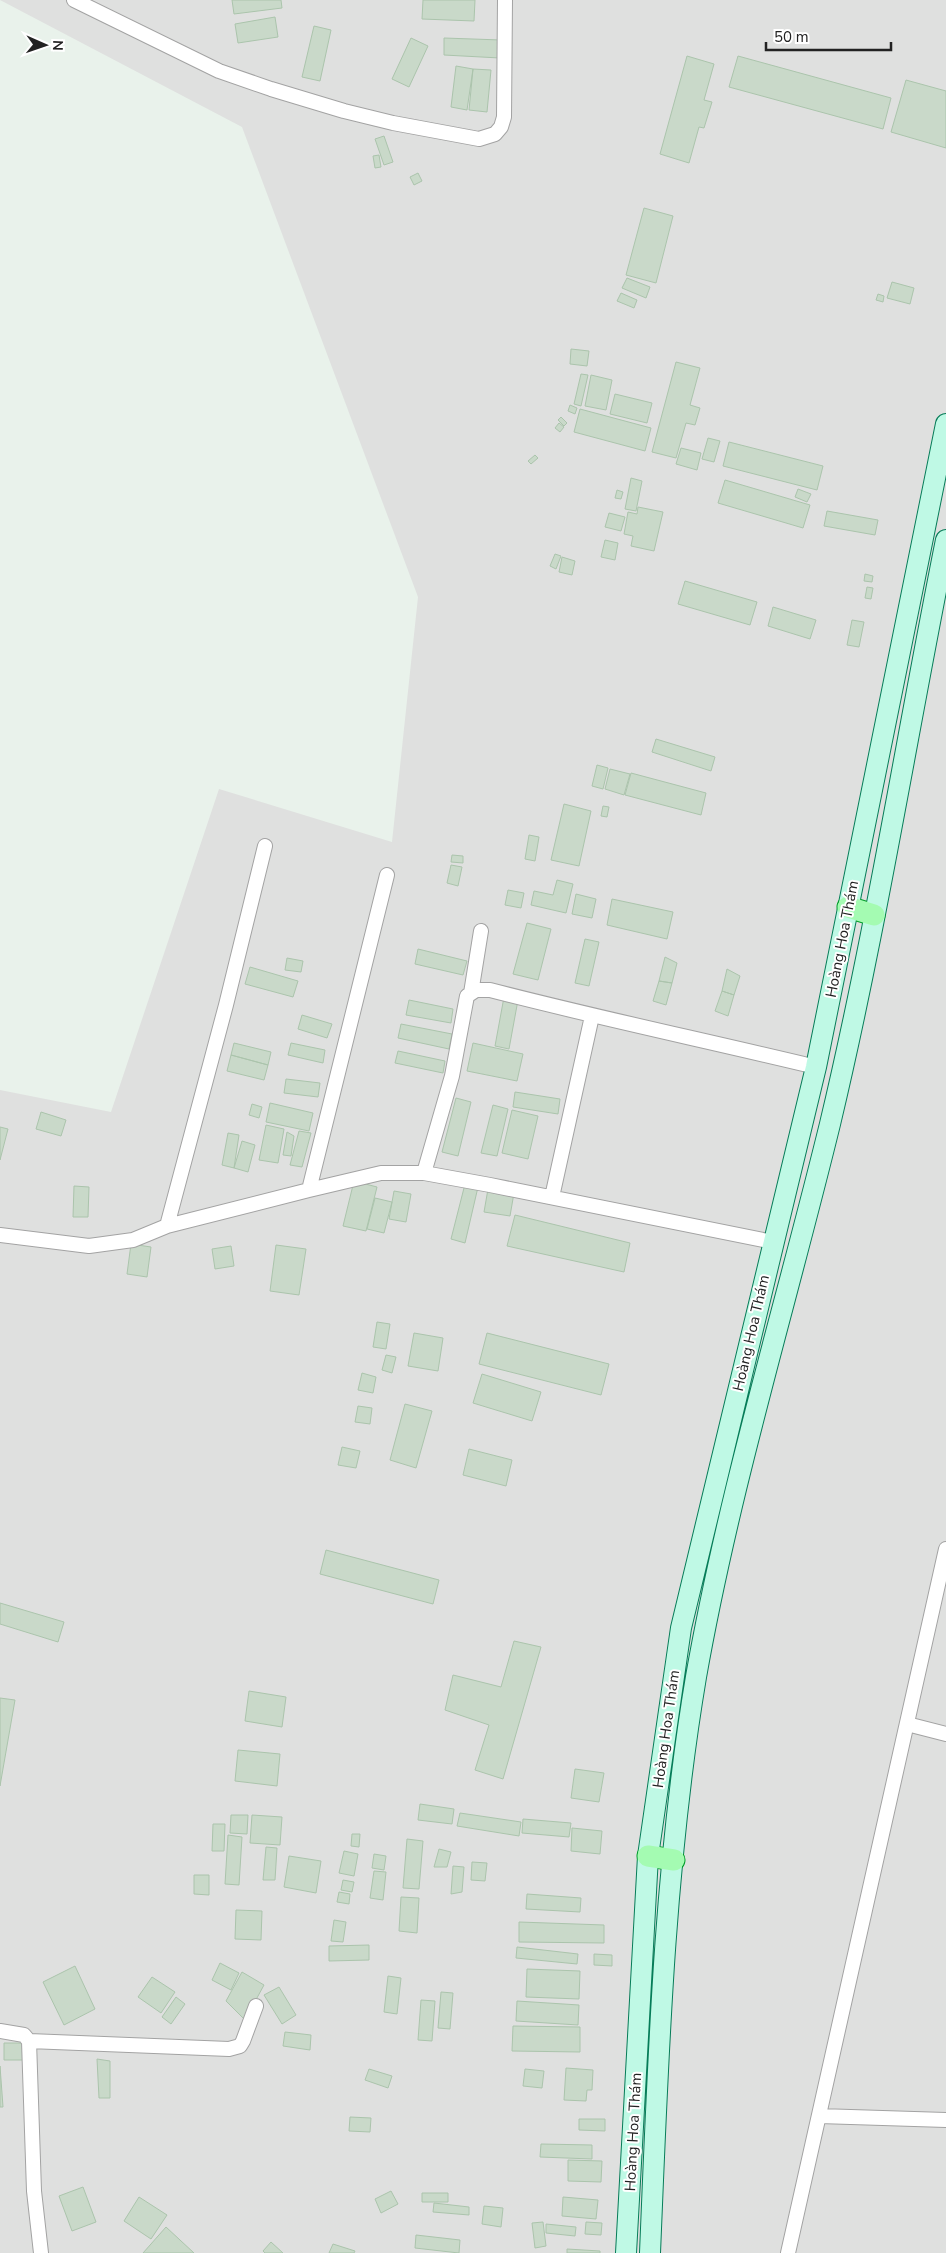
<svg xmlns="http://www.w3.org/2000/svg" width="946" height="2253" font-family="'Nunito Sans',sans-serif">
<rect width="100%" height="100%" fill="#e9f2eb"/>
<path fill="#dfe0df" d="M 0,0 L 946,0 L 946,2253 L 0,2253 L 0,1090 L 111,1112 L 219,789 L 392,842 L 418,597 L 242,127 Z"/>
<path fill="#c9d9c9" stroke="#abc4ac" d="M 232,0 L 281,0 L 282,8 L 234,14 Z
M 423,0 L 475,0 L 474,21 L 422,19 Z
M 275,17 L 278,37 L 238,43 L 235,24 Z
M 314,26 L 331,30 L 320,81 L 302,77 Z
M 411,38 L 428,46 L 409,87 L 392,79 Z
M 444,38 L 501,40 L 500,58 L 444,55 Z
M 687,56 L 714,64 L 704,100 L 712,102 L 704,128 L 699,127 L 689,163 L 660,154 Z
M 738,56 L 891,98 L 883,129 L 729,87 Z
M 456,66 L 473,69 L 467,110 L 451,107 Z
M 473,69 L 491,70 L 487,112 L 469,110 Z
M 906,80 L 946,91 L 946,148 L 891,132 Z
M 384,136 L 393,162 L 384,165 L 375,139 Z
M 379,155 L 381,167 L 375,168 L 373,156 Z
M 418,173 L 422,181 L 414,185 L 410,177 Z
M 644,208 L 673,216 L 656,283 L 626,275 Z
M 627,278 L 650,287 L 646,298 L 622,288 Z
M 892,282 L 914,288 L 910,304 L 887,298 Z
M 621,293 L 637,300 L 634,308 L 617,301 Z
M 878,294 L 884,296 L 883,302 L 876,300 Z
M 571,349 L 589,351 L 587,366 L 570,364 Z
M 676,362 L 700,368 L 690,405 L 700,408 L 695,425 L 686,423 L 676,458 L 652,452 Z
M 581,374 L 588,375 L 581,406 L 574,404 Z
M 591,375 L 612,380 L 606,410 L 585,406 Z
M 615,394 L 652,403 L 647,423 L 610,414 Z
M 570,405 L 577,408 L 575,414 L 568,411 Z
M 580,409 L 651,428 L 645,451 L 574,432 Z
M 561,417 L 567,423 L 564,426 L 558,420 Z
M 559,423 L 564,427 L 560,432 L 555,428 Z
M 708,438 L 720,441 L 714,462 L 702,459 Z
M 729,442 L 823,466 L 817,490 L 723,466 Z
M 681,448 L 701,453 L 697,470 L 676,464 Z
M 535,455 L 538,458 L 531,464 L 528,461 Z
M 631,478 L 642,481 L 636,511 L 625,509 Z
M 725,480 L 810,505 L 803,528 L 718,503 Z
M 798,489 L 811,494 L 807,502 L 795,497 Z
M 617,490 L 623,492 L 621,499 L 615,498 Z
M 638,507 L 663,512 L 654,551 L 631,546 L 633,536 L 624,534 L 628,512 L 637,514 Z
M 827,511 L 878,520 L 875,535 L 824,526 Z
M 609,513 L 625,517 L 621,531 L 605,527 Z
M 605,540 L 618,543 L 615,560 L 601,557 Z
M 555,554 L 561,556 L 556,569 L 550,566 Z
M 562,557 L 575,561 L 572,575 L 559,572 Z
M 865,574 L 873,576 L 872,582 L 864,581 Z
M 685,581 L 757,602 L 750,625 L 678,604 Z
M 867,587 L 873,588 L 871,599 L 865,598 Z
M 773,607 L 816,620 L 810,639 L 768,626 Z
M 852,620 L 864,622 L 859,647 L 847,645 Z
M 656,739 L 715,757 L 711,771 L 652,752 Z
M 597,765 L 608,768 L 603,789 L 592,786 Z
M 610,769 L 630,774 L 624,795 L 605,789 Z
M 631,773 L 706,793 L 701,815 L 625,795 Z
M 564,804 L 591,811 L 579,866 L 551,860 Z
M 603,806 L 609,807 L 607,817 L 601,816 Z
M 529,835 L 539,837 L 535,861 L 525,859 Z
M 452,855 L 463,856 L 463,863 L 451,862 Z
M 451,865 L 462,867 L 458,886 L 447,883 Z
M 557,880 L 573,884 L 566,913 L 531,905 L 534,891 L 553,895 Z
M 508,890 L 524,893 L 521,908 L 505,905 Z
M 576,894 L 596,899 L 592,918 L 572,914 Z
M 612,899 L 673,912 L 667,939 L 607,925 Z
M 527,923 L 551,929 L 538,980 L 513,974 Z
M 585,939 L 599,942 L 589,986 L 575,983 Z
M 418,949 L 467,961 L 463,975 L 415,964 Z
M 665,957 L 677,963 L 672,983 L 659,981 Z
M 287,958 L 303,961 L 301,972 L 285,970 Z
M 250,967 L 298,981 L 293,997 L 245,984 Z
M 727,969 L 740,976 L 734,995 L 722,991 Z
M 659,981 L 672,983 L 666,1005 L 653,1001 Z
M 722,991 L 734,995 L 728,1016 L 715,1011 Z
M 504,997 L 518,1000 L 509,1049 L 495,1046 Z
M 409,1000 L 453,1009 L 451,1023 L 406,1015 Z
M 302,1015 L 332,1024 L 327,1038 L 298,1029 Z
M 401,1024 L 452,1034 L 449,1049 L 398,1038 Z
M 234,1043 L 271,1052 L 268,1065 L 231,1055 Z
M 291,1043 L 325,1050 L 323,1063 L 288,1055 Z
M 473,1043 L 523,1054 L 517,1081 L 467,1071 Z
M 398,1051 L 445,1061 L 443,1073 L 395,1063 Z
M 231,1055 L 268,1065 L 264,1080 L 227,1071 Z
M 286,1079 L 320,1083 L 318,1097 L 284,1093 Z
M 515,1092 L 560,1099 L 558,1114 L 513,1107 Z
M 456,1098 L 471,1102 L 458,1156 L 442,1152 Z
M 270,1103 L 313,1113 L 309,1131 L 266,1122 Z
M 252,1104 L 262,1107 L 259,1118 L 249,1115 Z
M 493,1105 L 508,1109 L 497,1156 L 481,1153 Z
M 512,1110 L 538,1116 L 528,1159 L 502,1153 Z
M 41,1112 L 66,1120 L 61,1136 L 36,1129 Z
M 266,1125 L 284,1129 L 278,1163 L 259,1160 Z
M 0,1127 L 8,1129 L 0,1160 Z
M 299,1131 L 311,1133 L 302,1167 L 290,1165 Z
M 287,1132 L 294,1136 L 291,1156 L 283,1155 Z
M 228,1133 L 239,1135 L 234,1168 L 222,1165 Z
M 242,1141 L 255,1145 L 248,1172 L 234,1168 Z
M 354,1181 L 377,1187 L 366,1231 L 343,1226 Z
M 465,1184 L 478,1187 L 465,1243 L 451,1239 Z
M 74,1186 L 89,1187 L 88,1217 L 73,1217 Z
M 488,1189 L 514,1193 L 510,1216 L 484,1212 Z
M 394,1191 L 411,1194 L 406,1222 L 389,1219 Z
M 375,1198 L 392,1202 L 384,1233 L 367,1229 Z
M 515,1215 L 630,1243 L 624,1272 L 507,1246 Z
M 131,1244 L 151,1247 L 147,1277 L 127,1274 Z
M 276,1245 L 306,1249 L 299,1295 L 270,1291 Z
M 231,1246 L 234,1266 L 215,1269 L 212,1249 Z
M 377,1322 L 390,1324 L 386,1349 L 373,1347 Z
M 414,1333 L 443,1338 L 438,1371 L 408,1366 Z
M 487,1333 L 609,1364 L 601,1395 L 479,1364 Z
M 386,1355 L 396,1357 L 392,1373 L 382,1370 Z
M 362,1373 L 376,1377 L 373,1393 L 358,1390 Z
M 482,1374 L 541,1392 L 532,1421 L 473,1403 Z
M 405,1404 L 432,1411 L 416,1468 L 390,1460 Z
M 358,1406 L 372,1408 L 370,1424 L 355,1422 Z
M 342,1447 L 360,1451 L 356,1468 L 338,1465 Z
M 469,1449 L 512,1460 L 506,1486 L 463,1475 Z
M 326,1550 L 439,1580 L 433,1604 L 320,1574 Z
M 0,1603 L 64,1622 L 58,1642 L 0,1624 Z
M 514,1641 L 541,1647 L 503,1779 L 475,1770 L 489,1725 L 445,1710 L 453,1675 L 501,1687 Z
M 249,1691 L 286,1697 L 282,1727 L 245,1721 Z
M 0,1698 L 15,1700 L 0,1786 Z
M 238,1750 L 280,1754 L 277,1786 L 235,1781 Z
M 575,1769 L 604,1773 L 599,1802 L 571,1798 Z
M 420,1804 L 454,1809 L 452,1824 L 418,1820 Z
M 460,1813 L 521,1822 L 519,1836 L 457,1826 Z
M 231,1815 L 248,1815 L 247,1834 L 230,1833 Z
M 252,1815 L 282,1817 L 280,1845 L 250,1843 Z
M 523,1819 L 571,1823 L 569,1837 L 522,1833 Z
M 213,1824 L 225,1824 L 224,1851 L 212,1851 Z
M 572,1828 L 602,1831 L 600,1854 L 571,1851 Z
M 352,1834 L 360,1834 L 359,1847 L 351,1846 Z
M 228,1835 L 242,1837 L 239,1885 L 225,1884 Z
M 407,1839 L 423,1841 L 419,1889 L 403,1888 Z
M 266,1847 L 277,1848 L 275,1880 L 263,1880 Z
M 439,1849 L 451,1852 L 447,1867 L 434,1867 Z
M 344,1851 L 358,1854 L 354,1876 L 339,1873 Z
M 374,1854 L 386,1856 L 384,1870 L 372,1868 Z
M 289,1856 L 321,1861 L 316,1893 L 284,1887 Z
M 472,1862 L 487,1863 L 485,1881 L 471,1880 Z
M 453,1866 L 464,1867 L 462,1892 L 451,1894 Z
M 374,1871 L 386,1872 L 383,1900 L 370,1898 Z
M 194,1875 L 209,1875 L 209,1895 L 194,1894 Z
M 343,1880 L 354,1882 L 352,1892 L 341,1890 Z
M 339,1892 L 350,1894 L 349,1904 L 337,1902 Z
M 527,1894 L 581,1898 L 580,1912 L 526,1909 Z
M 401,1897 L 419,1898 L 417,1933 L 399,1931 Z
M 236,1910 L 262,1911 L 261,1940 L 235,1939 Z
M 334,1920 L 346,1922 L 343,1942 L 331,1941 Z
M 519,1922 L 604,1925 L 604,1943 L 519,1942 Z
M 369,1945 L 369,1960 L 329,1961 L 329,1946 Z
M 517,1947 L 578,1954 L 577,1964 L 516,1958 Z
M 594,1954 L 612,1955 L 612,1966 L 594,1965 Z
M 220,1963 L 239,1973 L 231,1990 L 212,1980 Z
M 75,1966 L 95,2009 L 64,2025 L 43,1982 Z
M 527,1969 L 580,1971 L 579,1999 L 526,1997 Z
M 242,1972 L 264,1985 L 245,2020 L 226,2001 Z
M 388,1976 L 401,1978 L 397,2014 L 384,2012 Z
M 152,1977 L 175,1992 L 161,2013 L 138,1997 Z
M 279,1987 L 296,2015 L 282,2024 L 264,1995 Z
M 441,1992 L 453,1993 L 450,2029 L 438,2028 Z
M 176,1997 L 185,2004 L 171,2024 L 162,2017 Z
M 421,2000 L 435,2001 L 432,2041 L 418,2040 Z
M 517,2001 L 579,2005 L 578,2025 L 516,2021 Z
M 513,2026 L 580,2027 L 580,2052 L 512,2051 Z
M 285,2032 L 311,2035 L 310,2050 L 283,2046 Z
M 4,2043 L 24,2043 L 24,2060 L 4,2060 Z
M 97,2059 L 110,2061 L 110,2098 L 99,2098 Z
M 0,2066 L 3,2107 L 0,2107 Z
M 566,2068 L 593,2070 L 592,2090 L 587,2090 L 586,2101 L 564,2100 Z
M 369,2069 L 392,2076 L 388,2088 L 365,2080 Z
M 525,2069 L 544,2071 L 542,2088 L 523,2086 Z
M 350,2117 L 371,2118 L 370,2132 L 349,2131 Z
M 579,2119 L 605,2119 L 605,2131 L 579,2130 Z
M 541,2144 L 592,2145 L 592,2159 L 540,2157 Z
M 568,2160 L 602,2161 L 601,2182 L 568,2181 Z
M 83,2187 L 96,2222 L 72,2231 L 59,2196 Z
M 391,2191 L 398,2204 L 381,2213 L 375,2199 Z
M 422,2193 L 448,2193 L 448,2202 L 422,2202 Z
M 139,2197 L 167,2215 L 151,2239 L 124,2221 Z
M 563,2197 L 598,2200 L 596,2219 L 562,2216 Z
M 434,2203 L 469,2207 L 469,2215 L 433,2212 Z
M 484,2206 L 503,2208 L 501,2227 L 482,2224 Z
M 543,2222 L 546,2246 L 535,2248 L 532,2223 Z
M 586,2222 L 602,2223 L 601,2235 L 585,2234 Z
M 546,2224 L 576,2227 L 575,2236 L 546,2233 Z
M 166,2227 L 194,2253 L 143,2253 Z
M 416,2235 L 460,2240 L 459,2253 L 415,2248 Z
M 271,2242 L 283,2253 L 265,2253 L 263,2251 Z
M 333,2244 L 355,2251 L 354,2253 L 329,2253 Z
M 567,2249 L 600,2251 L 600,2253 L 567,2253 Z"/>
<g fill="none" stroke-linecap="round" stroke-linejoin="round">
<defs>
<path id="street" d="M 74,0 L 219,71 L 271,89 L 344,111 L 393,123 L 479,139 L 495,134 L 501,127 L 504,117 L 505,0
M 471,993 L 481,931
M 424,1173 L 452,1076 L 467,996 L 476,990 L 490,990 C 598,1018 708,1041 816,1067
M 309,1190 L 387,875
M 552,1197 L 592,1016
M 167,1226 L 226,1005 L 265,846
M 0,1235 L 89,1246 L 133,1240 L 167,1226 L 309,1190 L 381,1173 L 424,1173 L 490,1185 L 773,1242
M 907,1724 L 946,1734
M 0,2031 L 24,2035 L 29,2041 L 34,2191 L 41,2253
M 29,2041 L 229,2049 L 240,2046 L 243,2041 L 256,2006
M 819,2116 L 946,2120
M 788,2253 L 946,1549"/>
<path id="secondary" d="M 626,2253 L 648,1856 L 681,1628 L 816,1067 L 946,424
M 650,2253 C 658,2061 664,1867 696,1677 C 729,1490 785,1308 830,1124 C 876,931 907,734 946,540"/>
<path id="primary" d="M 848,907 L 874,915
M 648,1856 L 674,1860"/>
</defs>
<use href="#street" stroke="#a3a3a3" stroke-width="16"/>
<use href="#secondary" stroke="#067c58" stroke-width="22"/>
<use href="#primary" stroke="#019e2a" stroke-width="23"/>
<use href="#street" stroke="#fff" stroke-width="14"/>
<use href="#secondary" stroke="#bff9e5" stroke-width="20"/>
<use href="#primary" stroke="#a4fbb2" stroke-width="21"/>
</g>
<g text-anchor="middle" stroke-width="4" stroke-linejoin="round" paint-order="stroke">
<g font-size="15" fill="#222" stroke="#fff">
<text transform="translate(842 939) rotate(-79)" y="5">Hoàng Hoa Thám</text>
<text transform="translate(751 1333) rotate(-77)" y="5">Hoàng Hoa Thám</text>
<text transform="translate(666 1729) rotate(-82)" y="5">Hoàng Hoa Thám</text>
<text transform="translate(633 2132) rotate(-87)" y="5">Hoàng Hoa Thám</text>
</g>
</g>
<g transform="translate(45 45) rotate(92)" stroke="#ffffff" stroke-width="4" paint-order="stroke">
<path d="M0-4L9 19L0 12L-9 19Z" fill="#222222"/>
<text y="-8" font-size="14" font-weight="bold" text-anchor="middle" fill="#222222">N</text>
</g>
<path d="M766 42v8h125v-8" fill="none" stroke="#222222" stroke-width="2.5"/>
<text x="774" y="42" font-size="15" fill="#222222" stroke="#ffffff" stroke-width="4" paint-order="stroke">50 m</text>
</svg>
